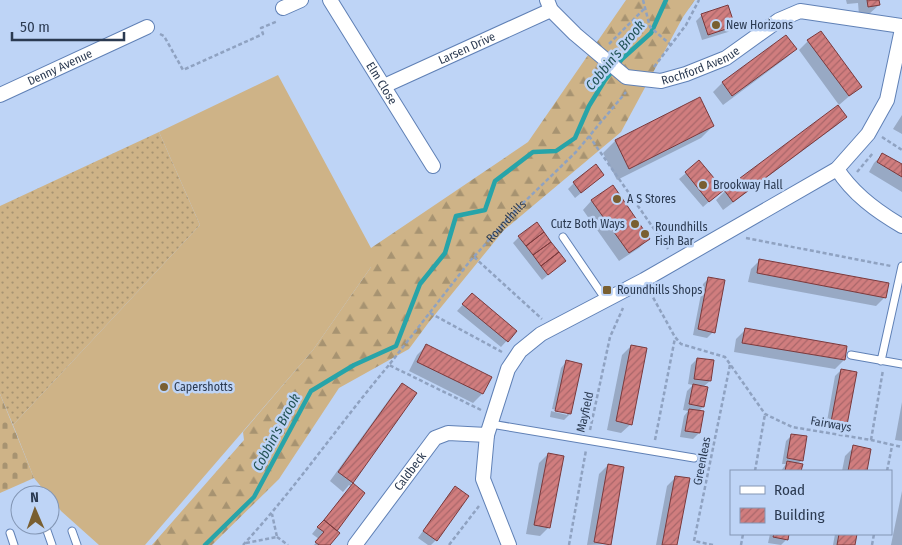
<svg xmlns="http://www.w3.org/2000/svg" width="902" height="545" font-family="'Fira Sans Condensed',sans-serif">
<defs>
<pattern id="grass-dots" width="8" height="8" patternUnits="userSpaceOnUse" patternTransform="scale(1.25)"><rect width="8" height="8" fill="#ceb387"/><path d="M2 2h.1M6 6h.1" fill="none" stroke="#a79371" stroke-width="1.8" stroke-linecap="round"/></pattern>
<pattern id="forest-firs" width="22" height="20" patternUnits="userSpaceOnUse" patternTransform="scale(1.25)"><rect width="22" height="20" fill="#ceb387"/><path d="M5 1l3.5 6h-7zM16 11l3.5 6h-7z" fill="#a79371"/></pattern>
<pattern id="cemetery-stones" width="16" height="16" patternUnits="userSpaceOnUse" patternTransform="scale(1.25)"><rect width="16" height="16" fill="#ceb387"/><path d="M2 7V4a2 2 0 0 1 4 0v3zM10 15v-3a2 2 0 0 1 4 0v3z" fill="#a79371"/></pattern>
<pattern id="building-hatch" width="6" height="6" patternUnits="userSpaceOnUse" patternTransform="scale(1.25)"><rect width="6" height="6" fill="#d07d7e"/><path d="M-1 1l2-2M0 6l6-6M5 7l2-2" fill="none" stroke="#a9676a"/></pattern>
</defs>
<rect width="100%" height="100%" fill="#bed4f6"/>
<path fill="url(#grass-dots)" d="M 159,132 L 200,225 L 13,425 L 0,394 L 0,206 Z"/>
<path fill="url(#forest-firs)" d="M 626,0 L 695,0 L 683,17 L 621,132 L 504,230 L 429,322 L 409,349 L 339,388 L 279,479 L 212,545 L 152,545 L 244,440 L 243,432 L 313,350 L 371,267 L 371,248 L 528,142 Z"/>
<path fill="url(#cemetery-stones)" d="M 0,394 L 34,478 L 0,493 Z"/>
<path fill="#ceb387" d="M 278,75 L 371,248 L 371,267 L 313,350 L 145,545 L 99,545 L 61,511 L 50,495 L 48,495 L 34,478 L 13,425 L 200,225 L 159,132 Z"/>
<path fill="#0003" d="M 846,0 L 878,0 L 879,5 L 869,14 L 859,15 L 858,3 L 847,4 Z
M 702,15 L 734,25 L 728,32 L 702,40 L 696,21 Z
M 786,36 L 796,49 L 786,58 L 723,105 L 713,92 L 722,83 Z
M 808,41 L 860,87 L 839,105 L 799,50 Z
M 838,107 L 846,116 L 836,126 L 723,210 L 716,200 L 725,191 Z
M 902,115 L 902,134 L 893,129 Z
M 713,126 L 701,138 L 617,180 L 603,153 L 615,141 Z
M 883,154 L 902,166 L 902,192 L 869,172 L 874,163 Z
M 699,162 L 722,190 L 703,207 L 679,179 Z
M 603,175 L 575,198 L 568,189 L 574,183 Z
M 592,200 L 648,239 L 639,248 L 619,261 L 583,210 Z
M 519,237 L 565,261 L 542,280 L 513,243 Z
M 760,260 L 885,297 L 876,306 L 748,282 L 751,269 Z
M 709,278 L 713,332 L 707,338 L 693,335 L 703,284 Z
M 466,301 L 515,332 L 501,347 L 457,311 Z
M 745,330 L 844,360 L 835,369 L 734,352 L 736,339 Z
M 426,346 L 482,394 L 473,403 L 409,371 L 417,355 Z
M 631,346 L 631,424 L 621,433 L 607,430 L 622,355 Z
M 697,359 L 710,381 L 703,387 L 707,388 L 703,407 L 699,411 L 699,433 L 693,439 L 680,437 L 684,416 L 688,411 L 683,410 L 687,391 L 693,385 L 688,384 L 691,365 Z
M 567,361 L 570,414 L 564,420 L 550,417 L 551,411 L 567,415 L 567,412 L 552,409 L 561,368 Z
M 841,370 L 846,424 L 840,430 L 826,427 L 835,376 Z
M 402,385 L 415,394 L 351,484 L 364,493 L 335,531 L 328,545 L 314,545 L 319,539 L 312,534 L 351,486 L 349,485 L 343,492 L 330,481 L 393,394 Z
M 902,402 L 902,441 L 895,440 Z
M 792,435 L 802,460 L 798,464 L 801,465 L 800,471 L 781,471 L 786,464 L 782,464 L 786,441 Z
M 854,447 L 869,450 L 865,471 L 842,471 L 845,456 Z
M 548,454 L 549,527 L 540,536 L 526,534 L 539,463 Z
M 608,465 L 610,544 L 587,545 L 599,474 Z
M 676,477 L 676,545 L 656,545 L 667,486 Z
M 455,488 L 436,540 L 431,545 L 428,545 L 418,538 L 449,494 Z
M 902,491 L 902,545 L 891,545 Z
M 770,534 L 788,534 L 787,539 L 781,545 L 768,543 Z
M 835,534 L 856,534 L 853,545 L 833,545 Z"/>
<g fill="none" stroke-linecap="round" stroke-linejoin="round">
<path stroke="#27a4a9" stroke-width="4.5" d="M 205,545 L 254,497 L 311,391 L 354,365 L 396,346 L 420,284 L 445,253 L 456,216 L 485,210 L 495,181 L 533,152 L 556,151 L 575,138 L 589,106 L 605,80 L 622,59 L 651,33 L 666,0"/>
</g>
<path fill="url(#building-hatch)" stroke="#7a3a3d" d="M 867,0 L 879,0 L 880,5 L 868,7 Z
M 728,5 L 735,26 L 708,35 L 701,14 Z
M 821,31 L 862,87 L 849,96 L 807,40 Z
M 786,35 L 797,49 L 732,96 L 722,82 Z
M 700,97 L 714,126 L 629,169 L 615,140 Z
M 838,105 L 847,117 L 733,202 L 724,190 Z
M 882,153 L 902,164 L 902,177 L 877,162 Z
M 699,160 L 724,190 L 709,202 L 685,172 Z
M 596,164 L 604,175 L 581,193 L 573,182 Z
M 613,185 L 650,239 L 629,253 L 591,200 Z
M 537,222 L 544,232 L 526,246 L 518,236 Z
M 544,232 L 551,242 L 533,255 L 526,246 Z
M 551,242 L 559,252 L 541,266 L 533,255 Z
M 559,252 L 566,261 L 548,275 L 541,266 Z
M 759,259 L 889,283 L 886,298 L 757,273 Z
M 708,277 L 725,280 L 715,333 L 698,329 Z
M 472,293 L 517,331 L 508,342 L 462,304 Z
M 745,328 L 847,346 L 845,360 L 742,343 Z
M 426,344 L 492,377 L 483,394 L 417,362 Z
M 631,345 L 647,348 L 632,425 L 616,421 Z
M 697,358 L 714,360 L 711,381 L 694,379 Z
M 566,360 L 582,364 L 571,414 L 555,411 Z
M 841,369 L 857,372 L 847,425 L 831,422 Z
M 402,383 L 417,393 L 353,483 L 338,472 Z
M 693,384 L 708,387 L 704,407 L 689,404 Z
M 689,409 L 704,411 L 700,433 L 685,431 Z
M 791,434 L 807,436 L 803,461 L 787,458 Z
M 853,445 L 871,449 L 867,471 L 848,471 Z
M 548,453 L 564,456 L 550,528 L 534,525 Z
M 787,461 L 803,464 L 801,471 L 785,471 Z
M 608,464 L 624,467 L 611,545 L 594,542 Z
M 675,476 L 690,478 L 677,545 L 662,545 Z
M 353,483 L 365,493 L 337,531 L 324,520 Z
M 455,486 L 469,496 L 437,541 L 423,531 Z
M 324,520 L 340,533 L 330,545 L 319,545 L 315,542 L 324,532 L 317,527 Z
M 774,534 L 789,534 L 788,540 L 773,537 Z
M 839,534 L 857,534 L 855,545 L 837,545 Z"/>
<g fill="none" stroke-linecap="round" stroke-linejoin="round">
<defs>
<path id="lane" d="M 563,237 L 606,300
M 851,355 L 902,364
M 881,361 L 902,266
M 491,424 L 694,458
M 45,525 L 52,545
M 72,531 L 77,545
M 10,533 L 14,545"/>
<g id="street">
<path id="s2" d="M 330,0 L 433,166"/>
<path id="s3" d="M 547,0 L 551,10 L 575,34 L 626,77 L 661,81 L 686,74 L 726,58 L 779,20 L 800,11 L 902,26"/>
<path d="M 283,8 L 301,0"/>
<path id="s4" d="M 384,86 L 551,10"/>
<path id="s5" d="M 0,95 L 147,27"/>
<path d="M 837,169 C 853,194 876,211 902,226"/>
<path id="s6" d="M 355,545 L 435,438 L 448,433 L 487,435"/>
<path d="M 509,545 L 483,479 L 487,435 L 508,369 L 520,351 L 541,334 L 644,280 L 837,169 L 868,134 L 887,100 L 902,29"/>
</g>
</defs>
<use href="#lane" stroke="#6081b6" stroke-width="9"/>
<use href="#street" stroke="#6081b6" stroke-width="16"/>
<g stroke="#8fa2c1" stroke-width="2.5" stroke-dasharray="4 2.5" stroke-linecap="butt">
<path d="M 643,0 L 650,27 L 671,45"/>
<path d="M 160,34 L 164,36 L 183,70 L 263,34 L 261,28 L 278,21"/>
<path d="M 609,44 L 645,8"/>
<path d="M 654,67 L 686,25 L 699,0"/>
<path d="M 589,136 L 668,249"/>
<path d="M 882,137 L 902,150"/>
<path d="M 857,172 L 873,153"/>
<path d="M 746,238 L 891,266"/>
<path d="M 474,257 L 542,319"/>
<path d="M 650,292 L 675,337 L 681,344 L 725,357 L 765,414 L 792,427 L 871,440 L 902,447"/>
<path d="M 430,313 L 502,352"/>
<path id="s1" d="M 481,410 L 389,365 L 470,261 L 519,207 L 576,152 L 626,92"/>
<path d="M 590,430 L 610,337 L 623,308"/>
<path d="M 655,440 L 675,338"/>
<path d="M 871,440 L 883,370"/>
<path d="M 755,471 L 765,414"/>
<path d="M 887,471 L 892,446"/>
<path d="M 277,537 L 288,545"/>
<path d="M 246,543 L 277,537 L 272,514"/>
<path d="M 243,545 C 296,488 339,424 389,365"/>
<path d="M 449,545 L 479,506"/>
<path d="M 569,545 L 586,450"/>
<path d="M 713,545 L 694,541 L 730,365"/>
<path d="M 741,545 L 743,534"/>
<path d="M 872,545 L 874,534"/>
</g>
<use href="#lane" stroke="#fff" stroke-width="7"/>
<use href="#street" stroke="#fff" stroke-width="14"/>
</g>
<g fill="#795f31" stroke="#bed4f6" stroke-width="2">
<circle cx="716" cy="25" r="5"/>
<circle cx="703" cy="185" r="5"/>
<circle cx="617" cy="199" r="5"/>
<circle cx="635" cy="224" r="5"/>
<circle cx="645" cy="234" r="5"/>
<rect x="602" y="285" width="10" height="10" rx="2.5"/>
<circle cx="164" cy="387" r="5"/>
</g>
<g text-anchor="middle" stroke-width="5" stroke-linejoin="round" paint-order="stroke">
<g font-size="12" fill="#2b3a51" stroke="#bed4f6" text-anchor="start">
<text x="726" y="29">New Horizons</text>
<text x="713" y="189">Brookway Hall</text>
<text x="627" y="203">A S Stores</text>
<text x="625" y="228" text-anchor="end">Cutz Both Ways</text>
<text x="655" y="231">Roundhills<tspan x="655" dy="14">Fish Bar</tspan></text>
<text x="617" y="294">Roundhills Shops</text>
<text x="174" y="391">Capershotts</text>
</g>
<g font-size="12" fill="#2b3a51" stroke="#bed4f6">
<text dy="4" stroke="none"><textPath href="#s4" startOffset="91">Larsen Drive</textPath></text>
<text dy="4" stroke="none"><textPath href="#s3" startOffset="189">Rochford Avenue</textPath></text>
<text dy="4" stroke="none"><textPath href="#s5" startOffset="66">Denny Avenue</textPath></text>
<text dy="4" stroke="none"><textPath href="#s2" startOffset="98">Elm Close</textPath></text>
<text dy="4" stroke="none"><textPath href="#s1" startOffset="288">Roundhills</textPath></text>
<text transform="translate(585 412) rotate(-77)" y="4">Mayfield</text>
<text transform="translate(831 424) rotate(10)" y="4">Fairways</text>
<text transform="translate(702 461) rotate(-79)" y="4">Greenleas</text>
<text dy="4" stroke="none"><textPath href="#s6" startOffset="92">Caldbeck</textPath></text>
</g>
<g font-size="14" font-style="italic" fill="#235456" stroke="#bed4f6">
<text transform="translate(615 55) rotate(-51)" y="5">Cobbin's Brook</text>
<text transform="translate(276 432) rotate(-62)" y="5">Cobbin's Brook</text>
</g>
</g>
<rect x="730" y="470" width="162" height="65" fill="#bed4f6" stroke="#8396b4"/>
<rect x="740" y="486" width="25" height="8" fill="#ffffff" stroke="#8396b4"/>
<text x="774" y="495" font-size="15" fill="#2b3a51">Road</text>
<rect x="740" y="508" width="25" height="15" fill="url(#building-hatch)" stroke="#8396b4"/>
<text x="774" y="520" font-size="15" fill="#2b3a51">Building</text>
<g transform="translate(35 510) rotate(358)"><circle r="24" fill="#bed4f6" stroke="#8396b4"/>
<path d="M0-4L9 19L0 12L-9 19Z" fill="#795f31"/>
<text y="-8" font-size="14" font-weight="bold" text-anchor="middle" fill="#2b3a51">N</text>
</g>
<path d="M12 32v8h112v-8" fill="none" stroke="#2b3a51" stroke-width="2.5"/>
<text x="20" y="32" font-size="15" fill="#2b3a51" stroke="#bed4f6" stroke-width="4" paint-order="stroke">50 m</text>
</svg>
